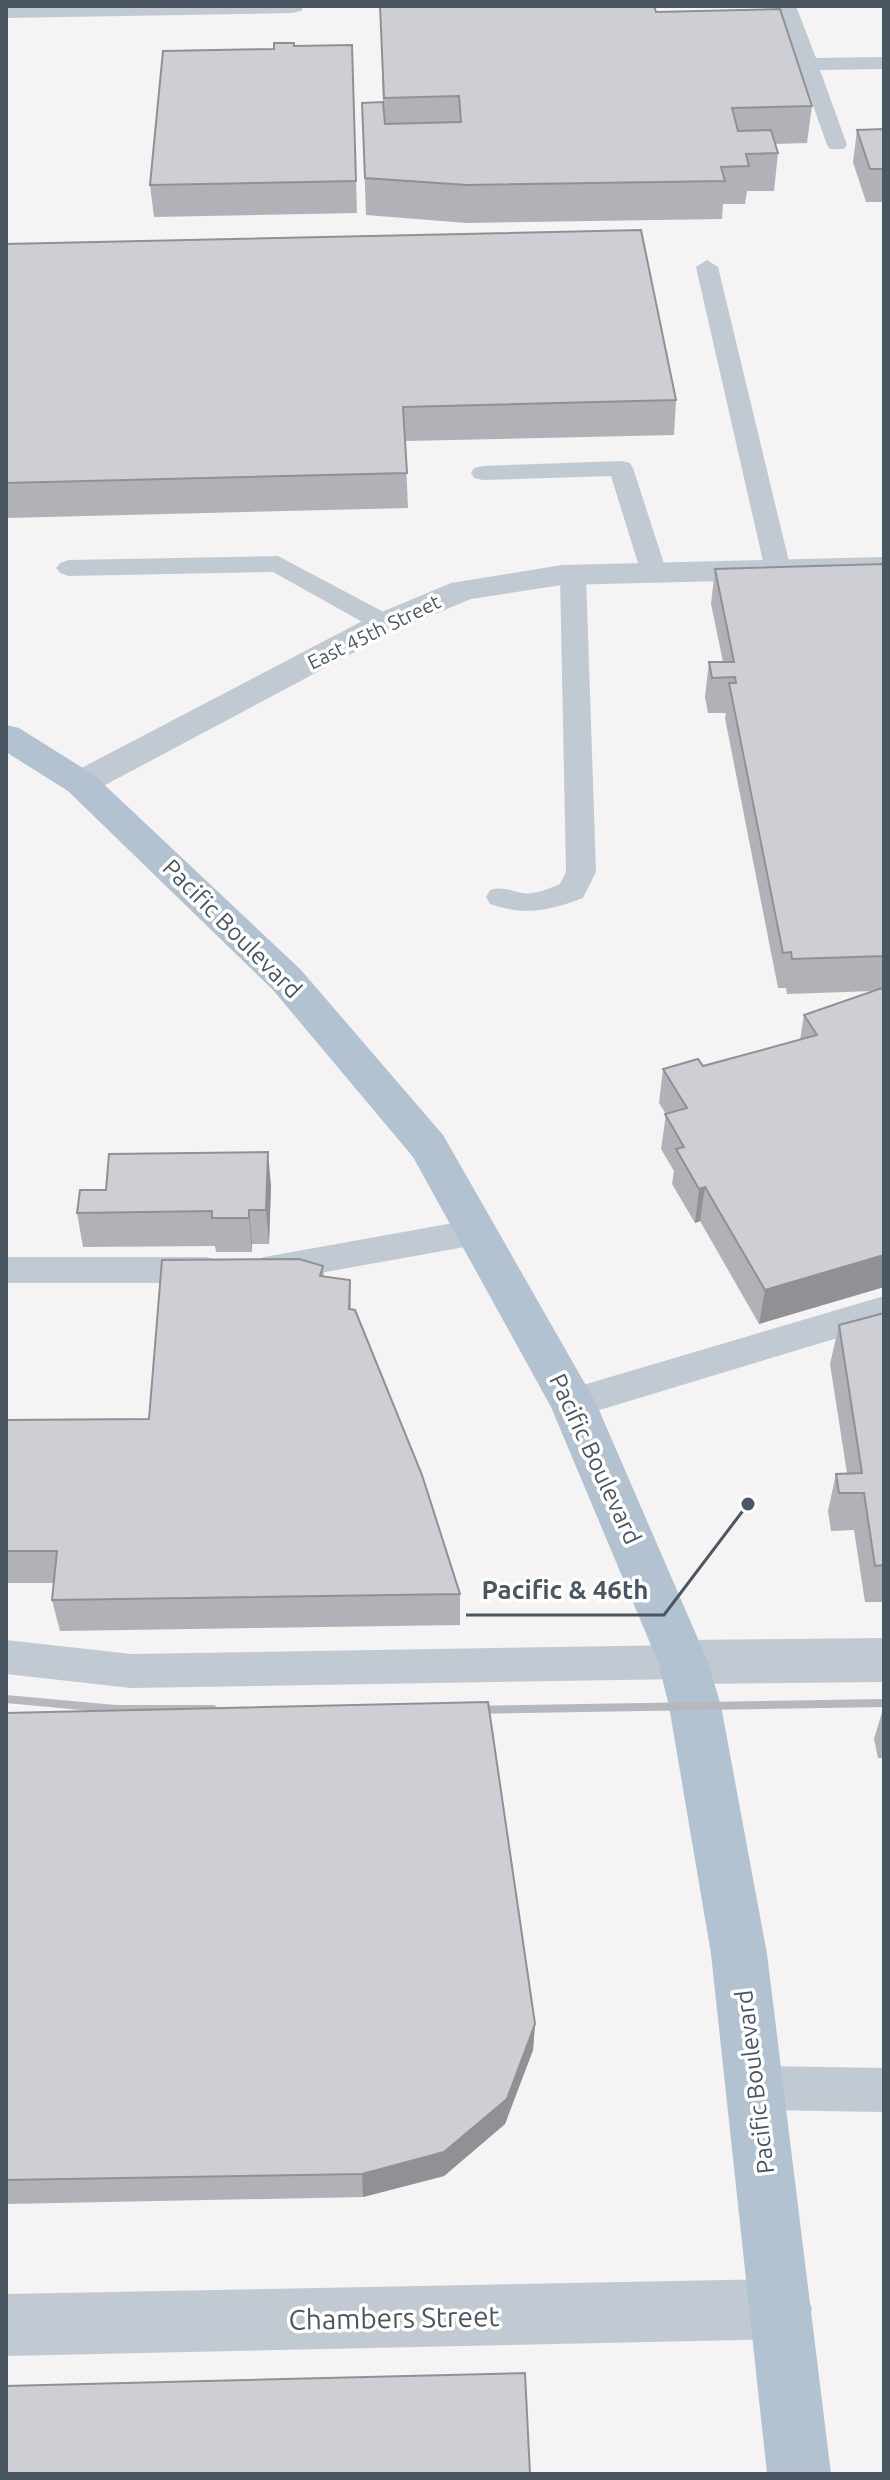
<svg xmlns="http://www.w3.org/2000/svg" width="890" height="2480" font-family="Ubuntu,sans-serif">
<rect width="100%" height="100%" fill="#f5f3f3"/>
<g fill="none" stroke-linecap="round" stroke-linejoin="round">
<path fill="#c1cad2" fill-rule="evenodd" d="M 778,6 L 796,6 L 816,58 L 884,57 L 884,69 L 820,70 L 847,145 L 844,149 L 830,149 L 827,145 Z
M 707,260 L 718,267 L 791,570 L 787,575 L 769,575 L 765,570 L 696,267 Z
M 621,461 L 630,463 L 633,468 L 667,573 L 663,578 L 645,578 L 641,573 L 611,476 L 483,480 L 474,478 L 471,473 L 474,468 L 483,466 Z
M 278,556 L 393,617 L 397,623 L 393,629 L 375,629 L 273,572 L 69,576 L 60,573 L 56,568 L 60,563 L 69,560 Z
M 573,567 L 582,570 L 586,575 L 596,872 L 583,898 C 549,911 525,916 490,904 L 486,897 L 490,890 C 503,886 510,891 522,893 C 536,895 548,889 560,884 L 566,872 L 560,575 L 564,570 Z
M 476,1219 L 488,1223 L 493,1232 L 488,1241 L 476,1245 L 264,1283 L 252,1279 L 247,1270 L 252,1261 L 264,1257 Z
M 6,1257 L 207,1257 L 219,1261 L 224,1270 L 219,1279 L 207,1283 L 6,1283 Z
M 884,1296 L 884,1324 L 573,1418 L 560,1413 L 555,1403 L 560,1393 L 573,1388 Z
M 6,1640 L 131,1654 L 683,1645 L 697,1650 L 703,1662 L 697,1674 L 683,1679 L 131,1688 L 6,1674 Z
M 756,2066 L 884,2068 L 884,2112 L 756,2110 L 740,2104 L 734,2088 L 740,2072 Z"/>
<path fill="#c1cad2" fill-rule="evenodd" d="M 884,557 L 884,577 L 562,585 L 471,599 L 396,630 L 94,791 L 81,795 L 68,791 L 63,783 L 68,775 L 372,616 L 451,583 L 562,565 Z
M 884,1638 L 884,1682 L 683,1684 L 665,1678 L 658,1662 L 665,1646 L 683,1640 Z
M 782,2279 L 804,2287 L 812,2309 L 804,2331 L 782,2339 L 6,2356 L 6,2294 Z"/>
<path fill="#c1cad2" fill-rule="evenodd" d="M 6,6 L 304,6 L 301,11 L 292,13 L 6,18 Z"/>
<path fill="#b3c2d1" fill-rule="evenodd" d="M 6,725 L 19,728 L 94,775 L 301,970 L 443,1135 L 596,1403 L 708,1662 L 721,1706 L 767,1954 L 831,2474 L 767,2474 L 711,1954 L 669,1706 L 658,1662 L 551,1407 L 413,1157 L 273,990 L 68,791 L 6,752 Z"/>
<path stroke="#b5b8bd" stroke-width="8" d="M 6,1699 L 115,1709 L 213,1709
M 465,1710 L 884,1703"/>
</g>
<path fill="#b0b2b7" d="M 380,6 L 656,12 L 812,106 L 807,143 L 775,144 L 778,153 L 774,191 L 747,191 L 745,204 L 723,204 L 722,219 L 467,223 L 366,215 L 362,103 L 383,102 Z
M 352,45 L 357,213 L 154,217 L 150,185 L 274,49 L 294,46 Z
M 884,129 L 884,202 L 866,202 L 853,162 L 857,130 Z
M 6,244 L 676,400 L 674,435 L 405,441 L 408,508 L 6,518 Z
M 884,564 L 884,1287 L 759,1324 L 700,1221 L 695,1223 L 672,1184 L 674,1171 L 661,1149 L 666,1114 L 659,1103 L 663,1069 L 703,1066 L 800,1040 L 804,1015 L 874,991 L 787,994 L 786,988 L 778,988 L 725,718 L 726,713 L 708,713 L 705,697 L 709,662 L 723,662 L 711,604 L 715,569 Z
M 271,1186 L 269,1244 L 252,1244 L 252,1252 L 216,1252 L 215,1246 L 83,1247 L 77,1213 Z
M 323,1266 L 324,1277 L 350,1280 L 351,1309 L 460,1594 L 460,1625 L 60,1631 L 52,1600 L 54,1583 L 6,1583 L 6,1420 L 149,1419 Z
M 884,1313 L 884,1602 L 865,1602 L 854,1530 L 831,1531 L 828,1511 L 836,1474 L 847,1473 L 830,1364 L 839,1325 Z
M 883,1709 L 884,1709 L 884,1758 L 878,1758 L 874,1739 Z
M 6,1713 L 535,2024 L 533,2050 L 505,2124 L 444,2176 L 363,2197 L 6,2204 Z"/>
<path fill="#909195" d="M 268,1152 L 271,1186 L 269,1244 L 266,1210 Z
M 705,1187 L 700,1221 L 695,1223 L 699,1189 Z
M 249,1210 L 252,1244 L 252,1252 L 249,1218 Z
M 884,1255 L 884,1287 L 759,1324 L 765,1290 Z
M 535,2024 L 533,2050 L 505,2124 L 444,2176 L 363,2197 L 362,2174 Z"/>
<path fill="#cdcfd5" stroke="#909195" stroke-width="2" d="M 380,6 L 654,6 L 656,12 L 780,9 L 812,106 L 732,108 L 738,131 L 771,130 L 778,153 L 746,154 L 749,166 L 721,167 L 725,181 L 467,185 L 365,178 L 362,103 L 383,102 L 385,124 L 461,122 L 459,96 L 384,98 Z
M 274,43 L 294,43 L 294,46 L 352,45 L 356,181 L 150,185 L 163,51 L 274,49 Z
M 884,129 L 884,169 L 870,169 L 857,130 Z
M 641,230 L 676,400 L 403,407 L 407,473 L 6,483 L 6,244 Z
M 884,564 L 884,956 L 792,959 L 791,952 L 783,953 L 729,683 L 736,683 L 735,677 L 712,678 L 709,662 L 734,662 L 715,569 Z
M 882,988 L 884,995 L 884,1255 L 765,1290 L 705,1187 L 699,1189 L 676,1149 L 684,1147 L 665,1114 L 687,1108 L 663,1069 L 698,1059 L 703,1066 L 817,1035 L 804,1015 Z
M 268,1152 L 266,1210 L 249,1210 L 249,1218 L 212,1218 L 212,1211 L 77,1213 L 80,1190 L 106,1190 L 109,1154 Z
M 299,1259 L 323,1266 L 320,1276 L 350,1280 L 349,1309 L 355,1310 L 422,1475 L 460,1594 L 52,1600 L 57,1551 L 6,1551 L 6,1420 L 149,1419 L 162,1260 Z
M 884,1313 L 884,1565 L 875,1566 L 864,1493 L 839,1493 L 836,1474 L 862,1473 L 839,1325 Z
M 488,1702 L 535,2024 L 507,2099 L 444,2152 L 362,2174 L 6,2180 L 6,1713 Z
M 525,2373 L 530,2474 L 6,2474 L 6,2386 Z"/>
<g text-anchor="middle" stroke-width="7" stroke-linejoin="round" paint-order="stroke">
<g font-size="20" fill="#4a5661" stroke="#fff">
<text transform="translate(374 632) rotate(-26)" y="7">East 45th Street</text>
</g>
<g font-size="24" fill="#4a5661" stroke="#fff">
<text transform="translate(232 929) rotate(45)" y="8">Pacific Boulevard</text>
<text transform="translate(595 1459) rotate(65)" y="8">Pacific Boulevard</text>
<text transform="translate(755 2082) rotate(-97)" y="8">Pacific Boulevard</text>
</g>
<g font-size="28" fill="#4a5661" stroke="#fff">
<text transform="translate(394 2318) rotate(-1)" y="10">Chambers Street</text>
</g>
</g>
<path fill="none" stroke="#4a5661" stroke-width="3" d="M748 1504L664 1615H466"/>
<circle fill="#4a5661" stroke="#fff" stroke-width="3" cx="748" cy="1504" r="8"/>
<g font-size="26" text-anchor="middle" font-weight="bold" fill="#4a5661" stroke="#fff" stroke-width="7" stroke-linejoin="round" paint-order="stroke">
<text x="565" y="1599">Pacific &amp; 46th</text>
</g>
<rect width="890" height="2480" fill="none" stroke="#4a5661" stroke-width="16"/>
</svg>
